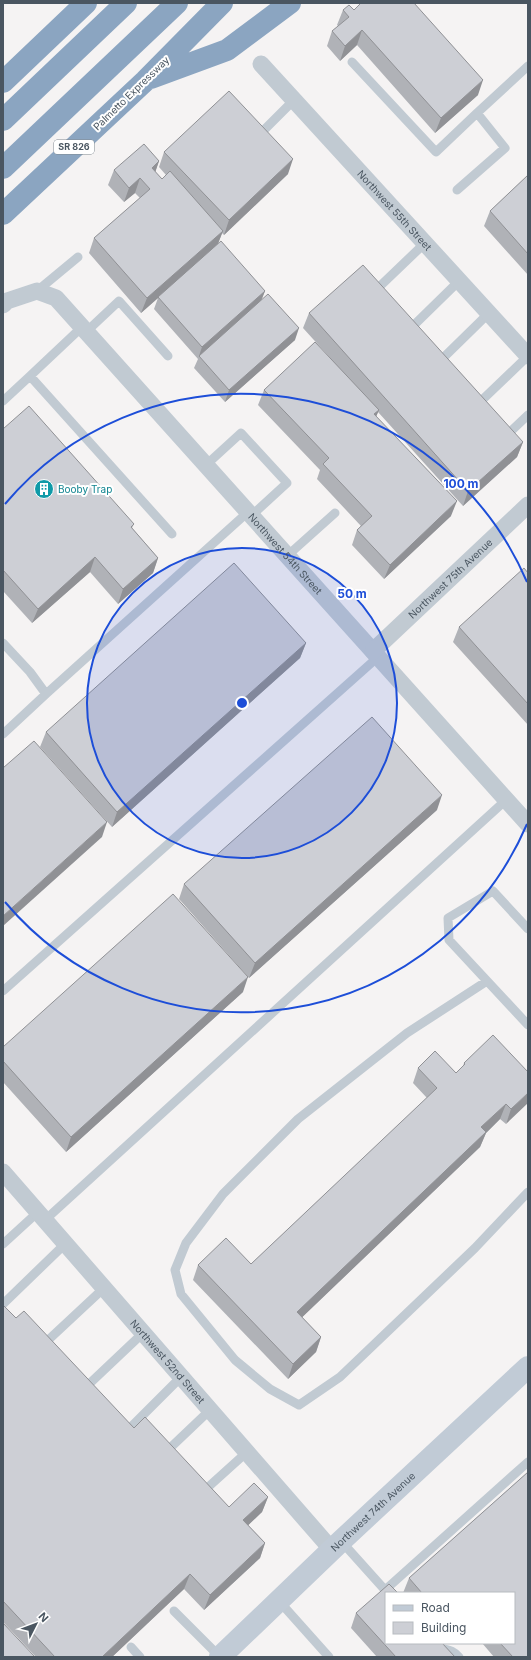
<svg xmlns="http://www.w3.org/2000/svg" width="531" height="1660" font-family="Inter,sans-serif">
<rect width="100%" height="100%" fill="#f5f3f3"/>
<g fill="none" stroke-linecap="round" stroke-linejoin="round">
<path stroke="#c1cad2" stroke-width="9" d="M 352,62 L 436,152 L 477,113
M 260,134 L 294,100
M 457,190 L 505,148 L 477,113 L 528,66
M 377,289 L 425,243
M 37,291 L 78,257
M 412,327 L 459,281
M 86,332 L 119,301 L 168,356
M 441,360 L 489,313
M 30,376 L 82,327
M 3,401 L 30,376 L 172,534
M 480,402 L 528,356
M 509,433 L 528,415
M 206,465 L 241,433 L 287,483 L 251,516
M 287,556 L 335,513
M 3,643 L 30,672 L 46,694 L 248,512
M 3,734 L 46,694
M 528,929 L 493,891 L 448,918 L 449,940 L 528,1025
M 487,981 L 407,1033 L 298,1119 L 223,1194 L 186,1243 L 175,1270 L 181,1294 L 235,1360 L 270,1389 L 299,1405 L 340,1377 L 475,1248 L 528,1192
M 3,991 L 378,657
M 45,1220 L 506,800
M 3,1244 L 38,1212
M 3,1304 L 65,1244
M 45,1343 L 104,1288
M 93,1392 L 87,1386 L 143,1333
M 124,1426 L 128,1430 L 181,1377
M 169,1449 L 210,1410
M 206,1489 L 247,1452
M 341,1541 L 385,1590
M 388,1593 L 385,1590 L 528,1462
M 279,1601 L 329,1657
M 174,1611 L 220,1657
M 433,1643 C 441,1652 450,1646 459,1657
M 131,1647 L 140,1657"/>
<g stroke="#c1cad2" stroke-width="17">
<path id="s1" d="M 261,64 L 528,356"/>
<path id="s2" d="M 3,305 L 7,301 L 37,291 L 56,298 L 528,824"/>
<path id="s3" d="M 373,651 L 528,505"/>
<path id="s4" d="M 3,1172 L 332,1550"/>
</g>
<path stroke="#c1cbd6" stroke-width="22" id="s5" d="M 220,1657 L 341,1541 L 528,1367"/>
<path stroke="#8ba5c1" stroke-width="22" d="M 151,78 L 227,50 L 290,3
M 3,82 L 86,3
M 3,120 L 126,3
M 3,168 L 177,3
M 3,214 L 145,81 L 222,3"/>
</g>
<path fill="#b0b2b7" d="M 343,10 L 354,10 L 478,95 L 435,133 L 357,45 L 340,61 L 327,46 L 332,31 L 338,26 L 337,25 Z
M 164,152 L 288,174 L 224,235 L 222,233 L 218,244 L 265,291 L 262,299 L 295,340 L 225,402 L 194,368 L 198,359 L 154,309 L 158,298 L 141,313 L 89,253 L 94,238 L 140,198 L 135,193 L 124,202 L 108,185 L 114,170 L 159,161 L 155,172 L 162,179 L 166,175 L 159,167 Z
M 528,175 L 528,275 L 484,226 L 490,211 Z
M 309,313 L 523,442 L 517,457 L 463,506 L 378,412 L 376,416 L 451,516 L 384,579 L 352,545 L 357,530 L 361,526 L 317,479 L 320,470 L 258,405 L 264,390 L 333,361 L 303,328 Z
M 3,429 L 134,524 L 132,528 L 158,558 L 153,573 L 118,604 L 90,572 L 32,623 L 3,591 Z
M 528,573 L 528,725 L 453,642 L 459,627 Z
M 306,643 L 300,658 L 112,827 L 40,747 L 46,732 Z
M 437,810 L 249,978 L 179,899 L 184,884 Z
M 243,992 L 66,1152 L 3,1082 L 3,1047 Z
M 464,1063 L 528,1072 L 506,1124 L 500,1119 L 486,1133 L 480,1147 L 302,1317 L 321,1337 L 316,1352 L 288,1379 L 193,1280 L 198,1265 L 251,1264 L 427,1098 L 413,1083 L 418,1068 L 456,1073 L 463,1066 Z
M 3,1305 L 16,1318 L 134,1428 L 229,1507 L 268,1497 L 262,1512 L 248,1525 L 265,1543 L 260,1558 L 204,1610 L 184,1589 L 112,1657 L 36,1657 L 3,1622 Z
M 528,1472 L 528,1657 L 494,1657 L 482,1643 L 514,1643 L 514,1593 L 403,1593 L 409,1578 Z
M 356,1613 L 455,1657 L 377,1657 L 351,1628 Z"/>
<path fill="#909195" d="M 362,30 L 357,45 L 340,61 L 345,46 Z
M 483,80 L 478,95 L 435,133 L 441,118 Z
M 293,159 L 288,174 L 224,235 L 229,220 Z
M 159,161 L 154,176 L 152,168 Z
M 140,178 L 135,193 L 124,202 L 129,188 Z
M 223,231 L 217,246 L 158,297 L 158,298 L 141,313 L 147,298 Z
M 265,291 L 260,303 L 199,356 L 202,347 Z
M 299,328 L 295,340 L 225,402 L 229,390 Z
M 379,410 L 373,424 L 374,414 Z
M 523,442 L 517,457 L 463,506 L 468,491 Z
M 457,501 L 451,516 L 384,579 L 390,565 Z
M 95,557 L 90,572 L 32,623 L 38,609 Z
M 158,558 L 153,573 L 118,604 L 123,589 Z
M 306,643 L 300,658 L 112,827 L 117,812 Z
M 442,795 L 437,810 L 249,978 L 255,963 Z
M 107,822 L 102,837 L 3,926 L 3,916 Z
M 248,977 L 243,992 L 66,1152 L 71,1137 Z
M 528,1093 L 528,1103 L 506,1124 L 511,1109 Z
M 506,1104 L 500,1119 L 486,1133 L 480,1147 L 292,1327 L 297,1312 L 481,1127 Z
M 321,1337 L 316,1352 L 288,1379 L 293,1364 Z
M 268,1497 L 262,1512 L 238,1535 L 243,1520 Z
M 265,1543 L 260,1558 L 204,1610 L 210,1595 Z
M 190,1574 L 184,1589 L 112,1657 L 102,1657 Z"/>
<path fill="#cdcfd5" stroke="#909195" d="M 361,3 L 414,3 L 483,80 L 441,118 L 362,30 L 345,46 L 332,31 L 349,17 L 343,10 L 349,5 L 354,10 Z
M 229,91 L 293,159 L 229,220 L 164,152 Z
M 144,144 L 159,161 L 152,168 L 162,179 L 170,171 L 223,231 L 147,298 L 94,238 L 150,189 L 140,178 L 129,188 L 114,170 Z
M 528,175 L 528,254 L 490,211 Z
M 221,241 L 265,291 L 202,347 L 158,297 Z
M 363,265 L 523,442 L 468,491 L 309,313 Z
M 268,294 L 299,328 L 229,390 L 199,356 Z
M 315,342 L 379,410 L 374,414 L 457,501 L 390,565 L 357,530 L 372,516 L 323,464 L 329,458 L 264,390 Z
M 29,406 L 134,524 L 131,527 L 158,558 L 123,589 L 95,557 L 38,609 L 3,570 L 3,429 Z
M 234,563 L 306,643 L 117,812 L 46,732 Z
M 524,568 L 528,573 L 528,704 L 459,627 Z
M 372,717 L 442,795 L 255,963 L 184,884 Z
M 34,741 L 107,822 L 3,916 L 3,768 Z
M 173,894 L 248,977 L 71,1137 L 3,1061 L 3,1047 Z
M 493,1035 L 528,1072 L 528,1093 L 511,1109 L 506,1104 L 481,1127 L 486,1132 L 297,1312 L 321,1337 L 293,1364 L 198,1265 L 226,1238 L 251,1264 L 437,1088 L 418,1068 L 435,1051 L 456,1073 L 465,1064 L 464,1063 Z
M 3,1305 L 16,1318 L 24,1311 L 134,1428 L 145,1417 L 229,1507 L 254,1483 L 268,1497 L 243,1520 L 265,1543 L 210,1595 L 190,1574 L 102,1657 L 55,1657 L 3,1601 Z
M 528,1472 L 528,1657 L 513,1657 L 500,1643 L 514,1643 L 514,1593 L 422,1593 L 409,1578 Z
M 389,1584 L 398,1593 L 386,1593 L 386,1643 L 442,1643 L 455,1657 L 396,1657 L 356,1613 Z
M 3,1623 L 35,1657 L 3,1657 Z"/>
<circle cx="242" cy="703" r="155" fill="#1d4ed8" fill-opacity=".12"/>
<g fill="none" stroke="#1d4ed8" stroke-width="2">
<circle cx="242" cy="703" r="155"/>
<path d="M527 824A310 310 0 0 1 5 902M5 504A310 310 0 0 1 527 582"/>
</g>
<defs>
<symbol id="building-disc" viewBox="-11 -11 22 22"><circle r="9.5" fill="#0f9aa8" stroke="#fff"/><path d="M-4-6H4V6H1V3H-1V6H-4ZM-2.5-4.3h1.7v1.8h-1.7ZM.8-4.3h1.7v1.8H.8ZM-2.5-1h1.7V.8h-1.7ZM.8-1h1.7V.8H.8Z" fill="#fff"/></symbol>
</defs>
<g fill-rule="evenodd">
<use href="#building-disc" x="33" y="478" width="22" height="22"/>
</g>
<g text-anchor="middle" stroke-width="4" stroke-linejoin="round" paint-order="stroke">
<rect fill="#fff" stroke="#808990" stroke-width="1" x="54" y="140" width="40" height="14" rx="3"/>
<g font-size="9" font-weight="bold" fill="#4a5661">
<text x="74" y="150">SR 826</text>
</g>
<g font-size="10" fill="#4a5661" stroke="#fff">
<text transform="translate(131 93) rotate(-44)" y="4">Palmetto Expressway</text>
<text dy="4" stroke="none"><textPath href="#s1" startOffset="198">Northwest 55th Street</textPath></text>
<text dy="4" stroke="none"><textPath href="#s2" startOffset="401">Northwest 54th Street</textPath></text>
<text dy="4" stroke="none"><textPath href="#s3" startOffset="106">Northwest 75th Avenue</textPath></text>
<text dy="4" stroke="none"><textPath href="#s4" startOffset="251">Northwest 52nd Street</textPath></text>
<text dy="4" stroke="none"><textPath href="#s5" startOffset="211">Northwest 74th Avenue</textPath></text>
</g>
<g font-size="10" fill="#0d838f" stroke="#fff" text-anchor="start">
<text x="58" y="493">Booby Trap</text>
</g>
</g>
<circle cx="242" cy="703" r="6" fill="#1d4ed8" stroke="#fff" stroke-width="2"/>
<g font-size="12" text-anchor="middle" font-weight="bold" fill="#1d4ed8" stroke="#fff" stroke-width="4" stroke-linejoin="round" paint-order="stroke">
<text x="461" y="488">100 m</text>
<text x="352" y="598">50 m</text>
</g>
<rect width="531" height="1660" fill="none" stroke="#4a5661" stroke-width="8"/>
<rect x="385" y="1592" width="130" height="52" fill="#ffffff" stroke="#b7bbc0"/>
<rect x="393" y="1605" width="20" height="6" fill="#c1cbd6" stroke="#b7bbc0"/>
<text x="421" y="1612" font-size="12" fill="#4a5661">Road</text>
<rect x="393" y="1622" width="20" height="12" fill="#cdcfd5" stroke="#b7bbc0"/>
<text x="421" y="1632" font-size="12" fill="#4a5661">Building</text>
<g transform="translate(36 1624) rotate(48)" stroke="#ffffff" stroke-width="3" paint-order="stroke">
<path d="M0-3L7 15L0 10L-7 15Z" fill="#4a5661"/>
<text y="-6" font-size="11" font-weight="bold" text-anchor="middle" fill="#4a5661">N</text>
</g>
</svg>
